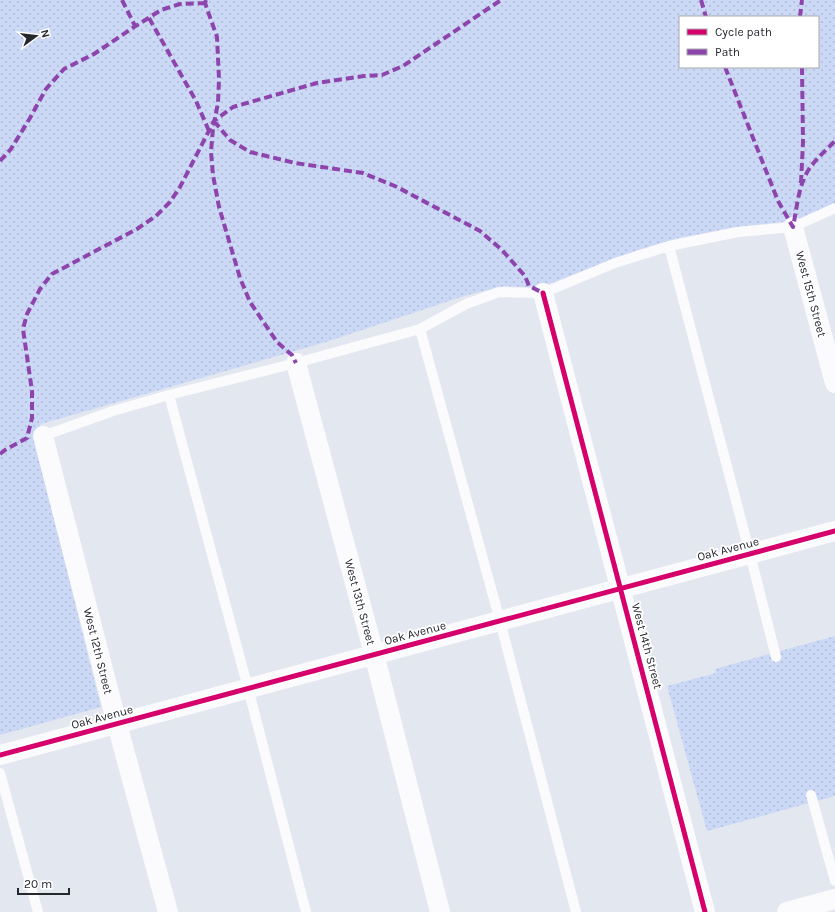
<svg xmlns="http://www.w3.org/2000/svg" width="835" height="912" font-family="Karla,sans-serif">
<defs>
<pattern id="green-dots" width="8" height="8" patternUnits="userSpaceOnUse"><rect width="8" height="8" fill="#ccd9f6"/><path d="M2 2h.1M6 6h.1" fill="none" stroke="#afbad3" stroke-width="1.8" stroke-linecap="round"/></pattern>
</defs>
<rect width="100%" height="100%" fill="#e3e7ef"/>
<path fill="url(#green-dots)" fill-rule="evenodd" d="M 0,0 L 835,0 L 835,204 L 800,220 L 736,227 L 679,238 L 638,250 L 538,288 L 504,286 L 464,296 L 326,342 L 41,424 L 34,439 L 101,707 L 0,735 ZM 680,17 L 818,17 L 818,67 L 680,67 Z
M 835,636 L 835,796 L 707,831 L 667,686 L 716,673 L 715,669 Z"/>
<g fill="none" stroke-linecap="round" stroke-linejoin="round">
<path stroke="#fbfbfd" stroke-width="10" d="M 669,246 L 750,554 L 776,657
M 420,329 L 500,621 L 576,912
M 169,395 L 248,688 L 306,912
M 43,436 L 113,411 L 169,395 L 296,363 L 420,329 L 466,304 L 499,292 L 543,293 L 615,263 L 669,246 L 738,232 L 793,227 L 835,208
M 0,773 L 38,912
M 811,795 L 835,881"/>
<path stroke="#fbfbfd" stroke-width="20" d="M 793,227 L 835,383
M 543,293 L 705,912
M 296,363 L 374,654 L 440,912
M 43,436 L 117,724 L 168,912
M 0,755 L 835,531
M 787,912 L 835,899"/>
<path stroke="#8e44ad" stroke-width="4" stroke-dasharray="8 4" stroke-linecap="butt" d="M 122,0 L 135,26
M 206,0 L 205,3 L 217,37 L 219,79 L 218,103 L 213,128 L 211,152 L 213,175 L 219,207 L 240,278 L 250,302 L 277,342 L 292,355 L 296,363
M 701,0 L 706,17
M 800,17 L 802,0
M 149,18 L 196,101 L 209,131
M 725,67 L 778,201 L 793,227 C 797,208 798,186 809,169 C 816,159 826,150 835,141
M 214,121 L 230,140 L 250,152 L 295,163 L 363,173 L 397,187 L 480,231 L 502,250 L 525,276 L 529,286 L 543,293
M 0,161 L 11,149 L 30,118 L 46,89 L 64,69 L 94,54 L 131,29 L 161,10 L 180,4 L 205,3
M 801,183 L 803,142 L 802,67
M 0,454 L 5,450 L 27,438 L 32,418 L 32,391 L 23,329 L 27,314 L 40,289 L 52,274 L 137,229 L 156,216 L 170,202 L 180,187 L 214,121 L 233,107 L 317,83 L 364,76 L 382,75 L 403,66 L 501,0"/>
<defs>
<path id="cycleway" d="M 543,293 L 705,912
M 0,755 L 835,531"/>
</defs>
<use href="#cycleway" stroke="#fff" stroke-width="8"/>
<use href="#cycleway" stroke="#d6006c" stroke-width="5"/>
</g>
<g text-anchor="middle" stroke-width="3.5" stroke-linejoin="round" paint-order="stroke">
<g font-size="12" fill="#25272d" stroke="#fff">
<text transform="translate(811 294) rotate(75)" y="4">West 15th Street</text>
<text transform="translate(728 549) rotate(-15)" y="4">Oak Avenue</text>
<text transform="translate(360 602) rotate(75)" y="4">West 13th Street</text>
<text transform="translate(415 633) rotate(-15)" y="4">Oak Avenue</text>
<text transform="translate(647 646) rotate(75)" y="4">West 14th Street</text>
<text transform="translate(98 651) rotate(76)" y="4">West 12th Street</text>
<text transform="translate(102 717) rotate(-15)" y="4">Oak Avenue</text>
</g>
</g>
<rect x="679" y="16" width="140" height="52" fill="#ffffff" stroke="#a8a9ab"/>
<rect x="687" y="29" width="20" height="6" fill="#d6006c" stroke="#a8a9ab"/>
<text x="715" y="36" font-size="12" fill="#25272d">Cycle path</text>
<rect x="687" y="49" width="20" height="6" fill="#8e44ad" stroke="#a8a9ab"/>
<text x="715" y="56" font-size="12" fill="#25272d">Path</text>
<g transform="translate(36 36) rotate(75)" stroke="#ffffff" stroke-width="3" paint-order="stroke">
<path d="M0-3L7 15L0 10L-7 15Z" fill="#25272d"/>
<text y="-6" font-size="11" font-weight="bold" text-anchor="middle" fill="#25272d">N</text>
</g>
<path d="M18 888v6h51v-6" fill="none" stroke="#25272d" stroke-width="2"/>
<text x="24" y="888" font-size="12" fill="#25272d" stroke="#ffffff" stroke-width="3" paint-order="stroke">20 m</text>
</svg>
